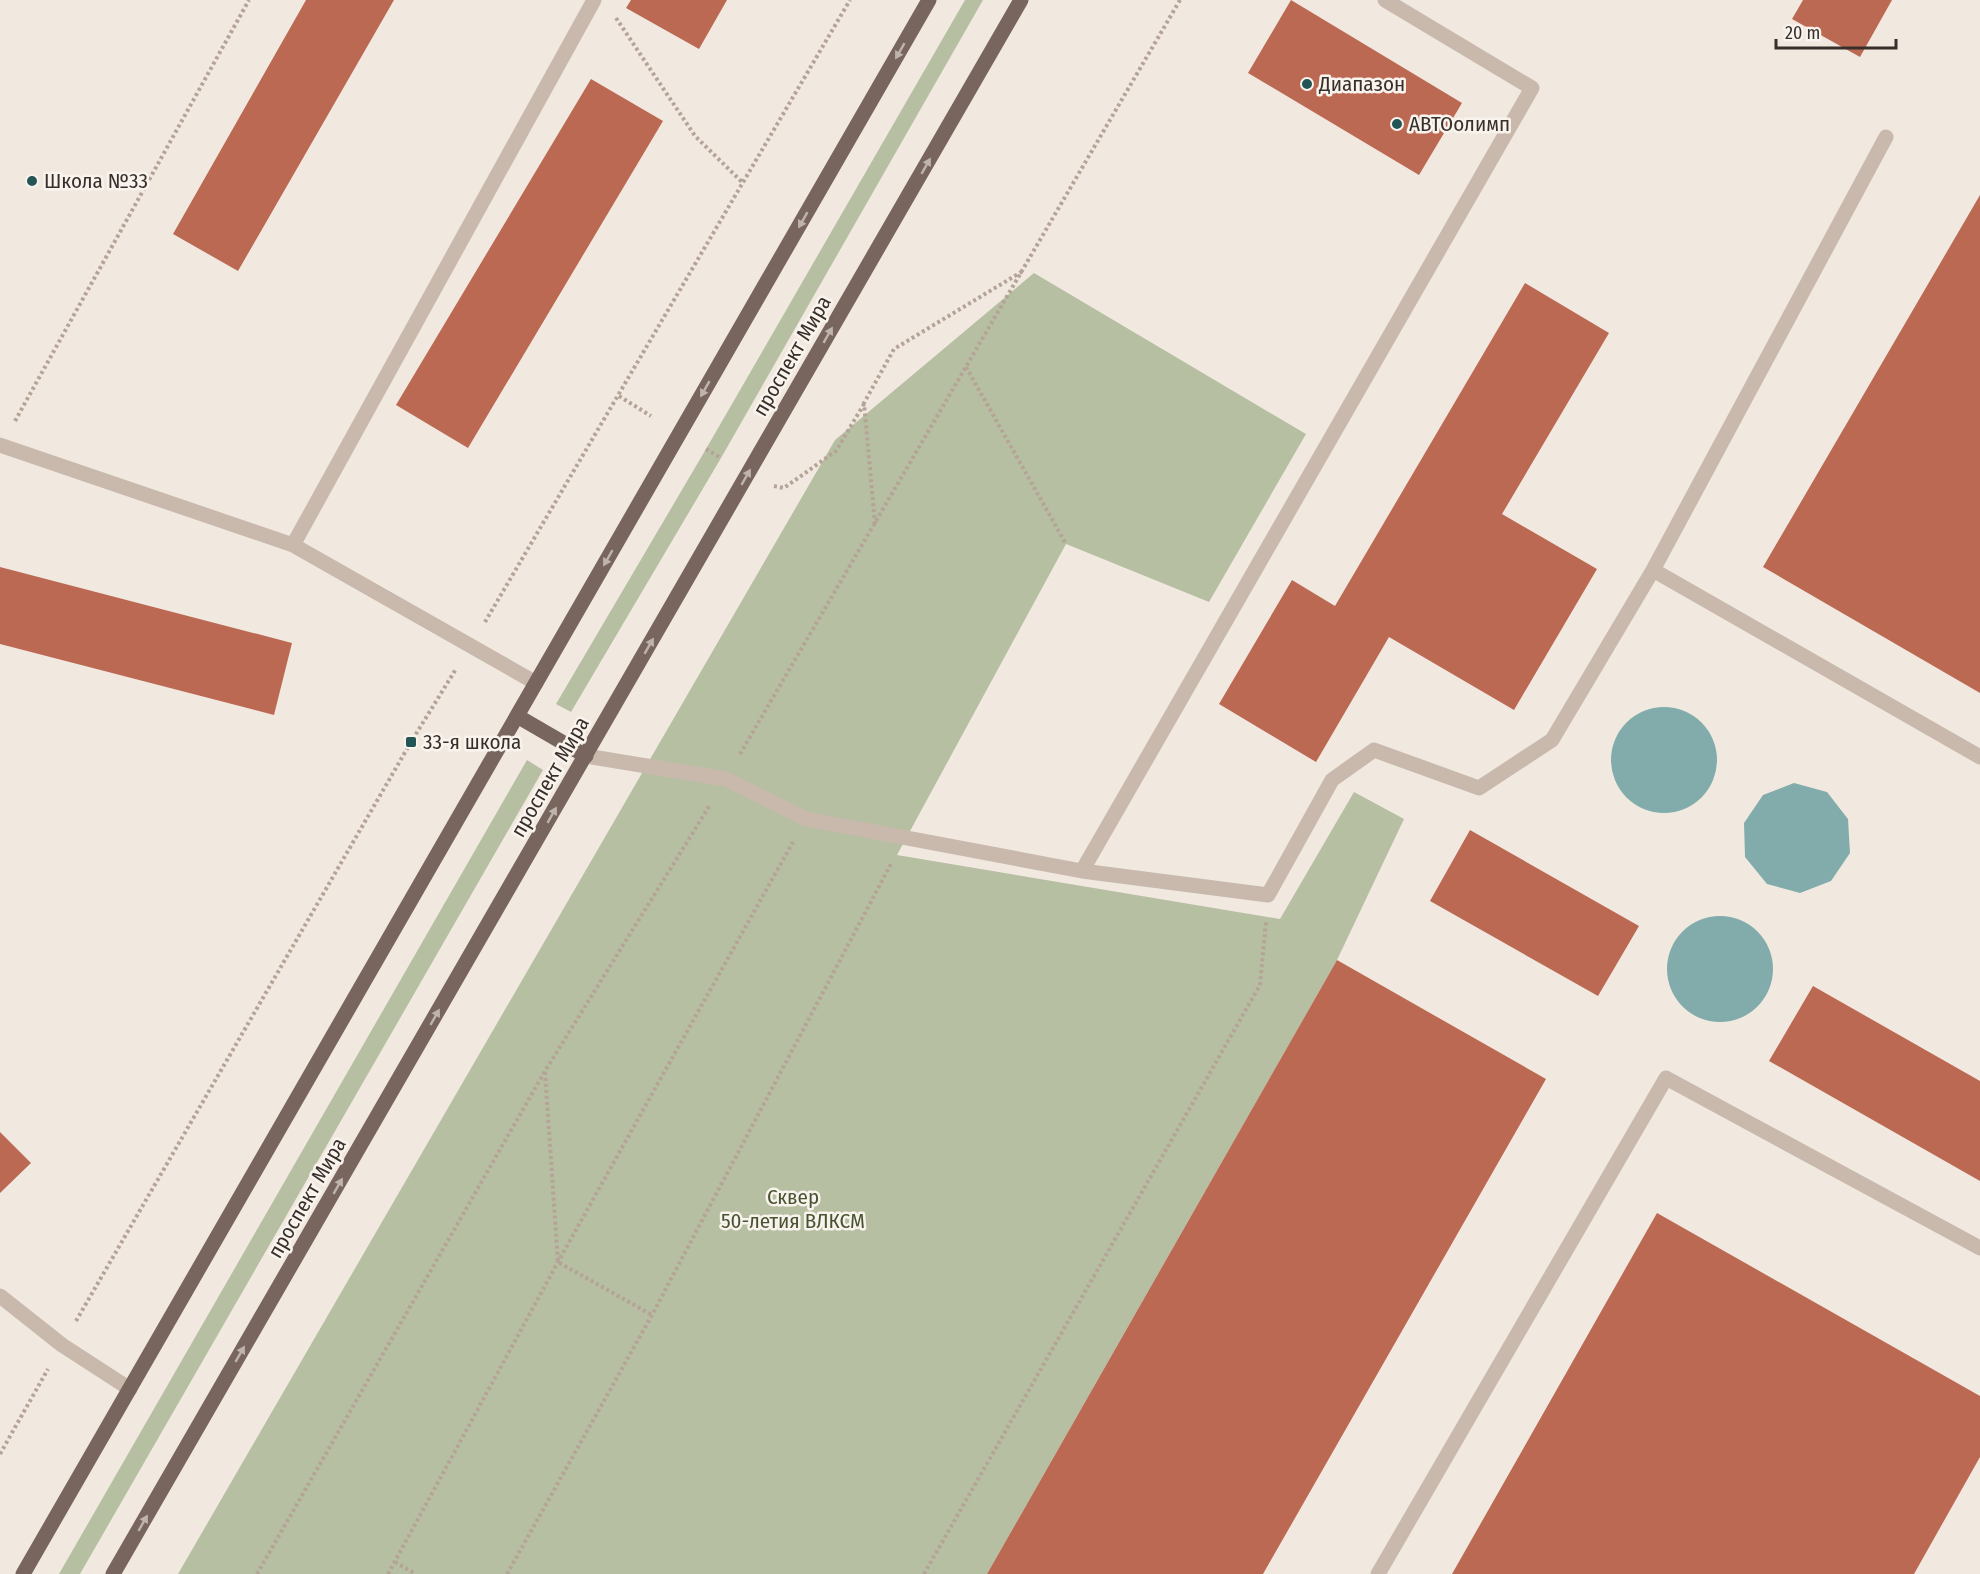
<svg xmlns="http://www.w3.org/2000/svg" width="1980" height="1574" font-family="'Fira Sans Condensed',sans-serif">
<rect width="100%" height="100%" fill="#f1e9e0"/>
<path fill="#b6bfa1" d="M 965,0 L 983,0 L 721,458 L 571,712 L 556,704 L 706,449 Z
M 1034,273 L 1306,434 L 1209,602 L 1066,544 L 897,855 L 1280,919 L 1354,792 L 1404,819 L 1337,960 L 987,1574 L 178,1574 L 835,440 Z
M 527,760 L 543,770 L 80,1574 L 59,1574 Z"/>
<path fill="#82acac" d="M1611 760a53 53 0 1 1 106 0a53 53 0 1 1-106 0Z
M 1794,783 L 1827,792 L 1848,819 L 1850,853 L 1831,881 L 1800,893 L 1767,884 L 1745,857 L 1744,823 L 1763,795 Z
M1667 969a53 53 0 1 1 106 0a53 53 0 1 1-106 0Z"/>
<path fill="#bc6954" d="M 306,0 L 394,0 L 238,271 L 173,234 Z
M 631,0 L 727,0 L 699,49 L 626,8 Z
M 1291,0 L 1462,103 L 1419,175 L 1248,73 Z
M 1803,0 L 1892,0 L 1860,57 L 1792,19 Z
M 591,79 L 663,121 L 468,448 L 396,405 Z
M 1980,195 L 1980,693 L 1763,567 Z
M 1525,283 L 1609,333 L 1502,514 L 1597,569 L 1514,710 L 1389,637 L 1316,762 L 1219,704 L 1292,580 L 1335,606 Z
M 0,567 L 292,643 L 274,715 L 0,644 Z
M 1470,830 L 1639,926 L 1598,996 L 1430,901 Z
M 1337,960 L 1546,1079 L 1263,1574 L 987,1574 Z
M 1813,986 L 1980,1081 L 1980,1181 L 1769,1061 Z
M 0,1132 L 31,1163 L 0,1193 Z
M 1657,1213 L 1980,1396 L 1980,1457 L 1914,1574 L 1452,1574 Z"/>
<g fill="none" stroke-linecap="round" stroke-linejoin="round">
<path stroke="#b5a397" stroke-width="4" stroke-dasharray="3 3" stroke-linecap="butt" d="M 616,18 L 695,136 L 743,183
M 966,367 L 1066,544
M 619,396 L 651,416
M 15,421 L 249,0
M 706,449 L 721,458
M 774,486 L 784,488 L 836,451 L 864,404
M 875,524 L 864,403 L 894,349 L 1023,271
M 485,622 L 850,0
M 740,754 L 1180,0
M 545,1072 L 558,1262 L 652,1315
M 76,1321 L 411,742 L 456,669
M 0,1454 L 48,1369
M 395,1562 L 416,1574
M 257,1574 L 545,1071 L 710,805
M 388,1574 L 558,1262 L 793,842
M 507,1574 L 652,1315 L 892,862
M 924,1574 L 1260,985 L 1266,922"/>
<path stroke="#c9b9ad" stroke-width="15" d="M 1886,137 L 1653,570 L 1980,757
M 0,445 L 293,545 L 536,683
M 293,545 L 594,0
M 586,756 L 726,779 L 806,819 L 1082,871 L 1268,895 L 1332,780 L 1374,750 L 1479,788 L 1552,740 L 1653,570
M 1082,871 L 1532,88 L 1385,0
M 0,1296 L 62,1345 L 130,1389
M 1378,1574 L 1666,1078 L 1980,1248"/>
<path stroke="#78665e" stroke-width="15" d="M 517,716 L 586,756
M 23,1574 L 929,0
M 113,1574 L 1021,0"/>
</g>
<defs><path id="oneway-solid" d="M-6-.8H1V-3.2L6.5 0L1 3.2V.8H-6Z" transform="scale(1.5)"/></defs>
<g fill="#bfb4ad">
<use href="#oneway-solid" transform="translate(900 51) rotate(120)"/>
<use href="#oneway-solid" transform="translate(926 166) rotate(-60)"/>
<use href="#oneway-solid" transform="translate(803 220) rotate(120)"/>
<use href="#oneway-solid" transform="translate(828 335) rotate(-60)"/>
<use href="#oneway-solid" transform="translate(705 389) rotate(120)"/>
<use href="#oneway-solid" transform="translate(746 477) rotate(-60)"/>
<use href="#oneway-solid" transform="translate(608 558) rotate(120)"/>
<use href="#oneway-solid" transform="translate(649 646) rotate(-60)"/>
<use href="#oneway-solid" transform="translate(552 815) rotate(-60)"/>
<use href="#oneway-solid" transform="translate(435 1017) rotate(-60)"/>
<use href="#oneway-solid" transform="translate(338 1186) rotate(-60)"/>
<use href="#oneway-solid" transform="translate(240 1354) rotate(-60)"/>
<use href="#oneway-solid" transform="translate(143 1523) rotate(-60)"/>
</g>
<g fill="#245556" stroke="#f9f3ed" stroke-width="2">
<circle cx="1307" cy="84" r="6"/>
<circle cx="1397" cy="124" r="6"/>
<circle cx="32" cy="181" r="6"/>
<rect x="405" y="736" width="12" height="12" rx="3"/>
</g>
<g text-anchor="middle" stroke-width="5" stroke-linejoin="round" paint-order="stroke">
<g font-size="21" fill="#382f2b" stroke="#f9f3ed" text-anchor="start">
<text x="1319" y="91">Диапазон</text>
<text x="1409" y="131">АВТОолимп</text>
<text x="44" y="188">Школа №33</text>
<text x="423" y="749">33-я школа</text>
</g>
<g font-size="21" fill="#382f2b" stroke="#f9f3ed">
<text transform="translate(792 356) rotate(-60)" y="7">проспект Мира</text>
<text transform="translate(550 777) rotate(-60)" y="7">проспект Мира</text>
<text transform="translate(307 1198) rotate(-60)" y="7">проспект Мира</text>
</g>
<g font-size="21" fill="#485431" stroke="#f9f3ed">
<text x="793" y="1204">Сквер<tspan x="793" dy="24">50-летия ВЛКСМ</tspan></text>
</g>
</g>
<path d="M1776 39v9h120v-9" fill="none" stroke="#382f2b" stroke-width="3"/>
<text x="1785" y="39" font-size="18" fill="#382f2b" stroke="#f9f3ed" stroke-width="4.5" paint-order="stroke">20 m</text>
</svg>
